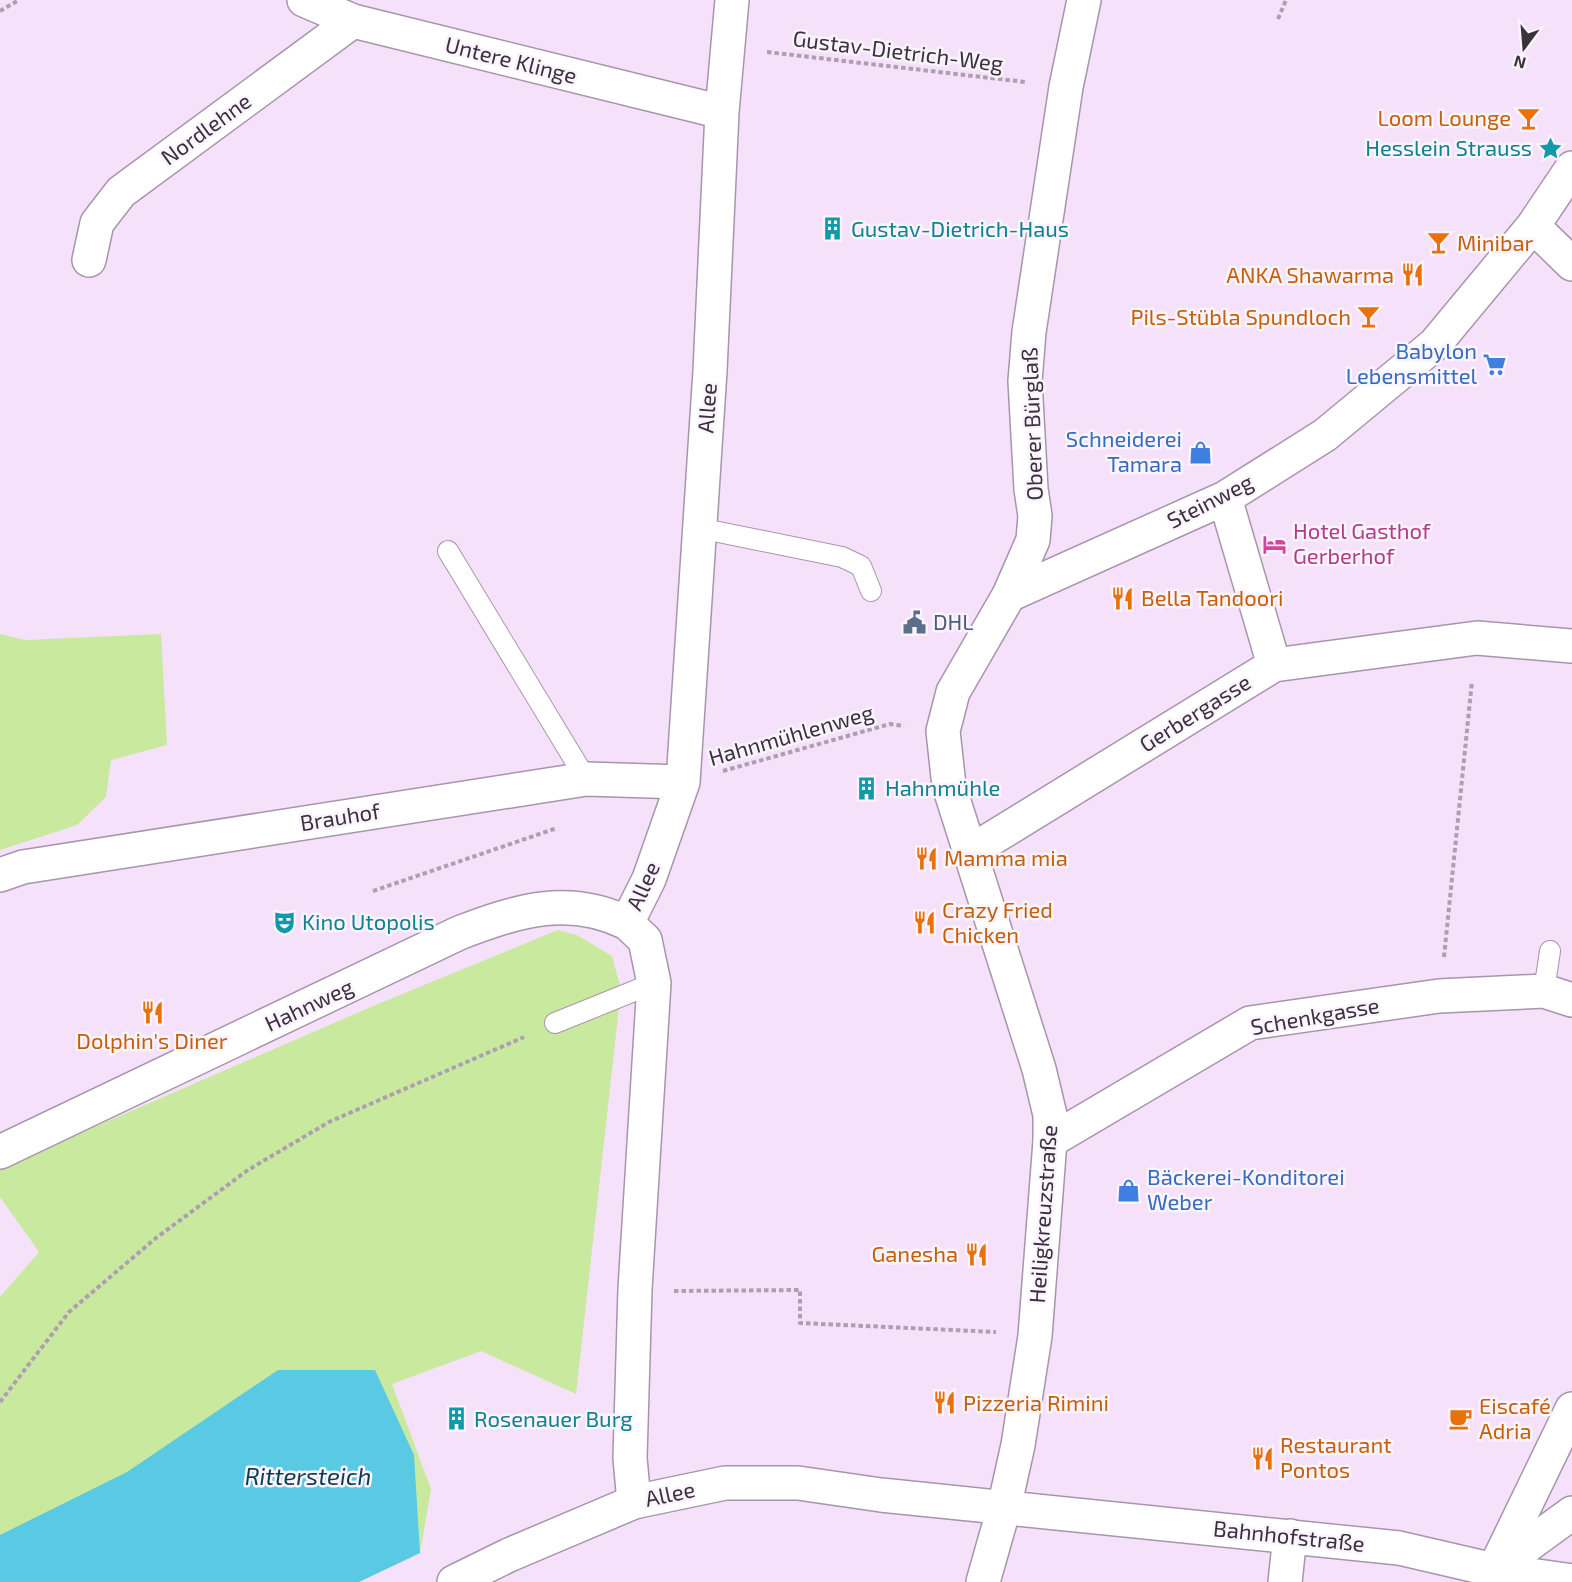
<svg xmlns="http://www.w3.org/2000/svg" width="1572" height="1582" font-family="'Exo 2',sans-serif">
<rect width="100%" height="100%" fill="#f5e2fa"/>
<path fill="#c9e99f" d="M 0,634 L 25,640 L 161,634 L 167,745 L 111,760 L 106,797 L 77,825 L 0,850 Z
M 558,930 L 577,935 L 612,956 L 621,989 L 576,1394 L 481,1351 L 392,1384 L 431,1489 L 420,1553 L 359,1582 L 0,1582 L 0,1297 L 39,1252 L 0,1197 L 0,1168 L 373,1006 Z"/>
<path fill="#5ac9e4" d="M 278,1370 L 375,1370 L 414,1455 L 420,1553 L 359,1582 L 0,1582 L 0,1535 L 127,1472 Z"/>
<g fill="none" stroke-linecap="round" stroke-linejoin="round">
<defs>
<path id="lane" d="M 699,528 L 842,557 L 861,566 L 871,591
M 448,551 L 586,779
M 1544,991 L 1550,951
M 555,1023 L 654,983"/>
<path id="street" d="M 304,0 L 353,21 L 722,112
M 1533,226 L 1572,264
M 89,260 L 97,223 L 121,192 L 353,21
M 1225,498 L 1274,665
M 1009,595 L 1225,498 L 1325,435 L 1435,344 L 1533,226 L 1572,168
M 968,853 L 1274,665 L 1477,638 L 1572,646
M 0,875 L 23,867 L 586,779 L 683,782
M 1050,1141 L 1250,1023 L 1439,996 L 1544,991 L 1572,1000
M 0,1152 L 459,933 C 517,911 568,894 627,923
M 634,1502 L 630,1458 L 635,1289 L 654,983 L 645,940 L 627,923 L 649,879 L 683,782 L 710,371 L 722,112 L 732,0
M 1494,1570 L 1572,1513
M 1285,1582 L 1290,1536"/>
<path id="secondary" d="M 1494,1570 L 1572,1409
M 454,1582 L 509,1555 L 634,1502 L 725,1483 L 798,1483 L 881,1495 L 1399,1548 L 1494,1570 L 1572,1581
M 983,1582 L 1004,1508 L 1018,1445 L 1035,1336 L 1050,1141 L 1050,1115 L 1039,1069 L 949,786 L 943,731 L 953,692 L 1009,595 L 1033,540 L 1035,516 L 1031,489 L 1025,381 L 1029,332 L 1066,87 L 1084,0"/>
</defs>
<use href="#lane" stroke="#a795ab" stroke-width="22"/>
<use href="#street" stroke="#a795ab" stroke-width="36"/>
<use href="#secondary" stroke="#a795ab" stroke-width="36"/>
<path stroke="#ad9fb1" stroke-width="4" stroke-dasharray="4.5 3" stroke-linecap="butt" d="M 0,11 L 19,0
M 1278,19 L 1286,0
M 767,52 L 1025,82
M 723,771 L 890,724 L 904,726
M 373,891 L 557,828
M 1444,957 L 1472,681
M 674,1291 L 800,1290 L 800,1323 L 996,1332
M 0,1402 L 69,1312 L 156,1238 L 248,1170 L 329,1122 L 524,1037"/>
<use href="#lane" stroke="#fff" stroke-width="20"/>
<use href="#street" stroke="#fff" stroke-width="33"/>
<use href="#secondary" stroke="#fff" stroke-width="33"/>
</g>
<defs>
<symbol id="bar-bare" viewBox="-9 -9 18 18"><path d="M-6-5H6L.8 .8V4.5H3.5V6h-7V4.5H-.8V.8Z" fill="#e8710a" stroke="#fbf3fd" stroke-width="2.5" paint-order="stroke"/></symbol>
<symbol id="sight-bare" viewBox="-9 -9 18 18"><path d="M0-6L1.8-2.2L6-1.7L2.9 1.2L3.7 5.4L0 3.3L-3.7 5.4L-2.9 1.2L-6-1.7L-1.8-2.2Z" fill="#0f9aa8" stroke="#fbf3fd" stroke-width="2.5" paint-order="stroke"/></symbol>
<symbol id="building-bare" viewBox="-9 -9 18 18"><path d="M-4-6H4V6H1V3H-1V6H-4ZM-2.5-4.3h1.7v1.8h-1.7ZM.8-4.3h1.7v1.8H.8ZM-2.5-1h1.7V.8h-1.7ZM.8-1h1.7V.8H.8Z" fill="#0f9aa8" stroke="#fbf3fd" stroke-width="2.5" paint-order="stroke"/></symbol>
<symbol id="restaurant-bare" viewBox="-9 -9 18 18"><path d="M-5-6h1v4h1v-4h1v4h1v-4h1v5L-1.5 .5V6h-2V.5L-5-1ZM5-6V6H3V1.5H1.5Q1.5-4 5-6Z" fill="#e8710a" stroke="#fbf3fd" stroke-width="2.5" paint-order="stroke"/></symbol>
<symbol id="supermarket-bare" viewBox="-9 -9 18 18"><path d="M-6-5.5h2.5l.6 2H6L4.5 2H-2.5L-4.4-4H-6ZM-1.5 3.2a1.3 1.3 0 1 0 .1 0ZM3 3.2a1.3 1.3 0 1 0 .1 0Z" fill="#3f7fe0" stroke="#fbf3fd" stroke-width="2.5" paint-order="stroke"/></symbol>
<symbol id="shop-bare" viewBox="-9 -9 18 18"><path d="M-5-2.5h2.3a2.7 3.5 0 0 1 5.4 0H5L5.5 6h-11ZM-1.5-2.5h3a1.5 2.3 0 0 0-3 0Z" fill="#3f7fe0" stroke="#fbf3fd" stroke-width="2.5" paint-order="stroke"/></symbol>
<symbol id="hotel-bare" viewBox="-9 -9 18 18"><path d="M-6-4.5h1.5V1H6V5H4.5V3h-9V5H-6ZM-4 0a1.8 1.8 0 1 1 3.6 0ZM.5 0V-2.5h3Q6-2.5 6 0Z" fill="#d1479c" stroke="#fbf3fd" stroke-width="2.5" paint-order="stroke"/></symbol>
<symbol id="civic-bare" viewBox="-9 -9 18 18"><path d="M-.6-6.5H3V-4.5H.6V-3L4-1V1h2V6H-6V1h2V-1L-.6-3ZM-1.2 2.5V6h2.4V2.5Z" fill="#5c6f8a" stroke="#fbf3fd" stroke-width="2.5" paint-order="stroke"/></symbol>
<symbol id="theatre-bare" viewBox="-9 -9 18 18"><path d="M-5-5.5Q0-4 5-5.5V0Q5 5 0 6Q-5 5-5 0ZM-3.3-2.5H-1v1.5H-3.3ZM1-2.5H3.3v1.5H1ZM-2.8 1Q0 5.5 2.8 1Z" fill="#0f9aa8" stroke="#fbf3fd" stroke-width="2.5" paint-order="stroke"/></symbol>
<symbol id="cafe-bare" viewBox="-9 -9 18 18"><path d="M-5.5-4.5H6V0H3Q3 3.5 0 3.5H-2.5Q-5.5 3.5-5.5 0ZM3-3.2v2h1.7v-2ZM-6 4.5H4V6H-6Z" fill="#e8710a" stroke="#fbf3fd" stroke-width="2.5" paint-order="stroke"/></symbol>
</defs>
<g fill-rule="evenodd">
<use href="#bar-bare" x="1512" y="102" width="33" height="33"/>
<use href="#sight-bare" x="1534" y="132" width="33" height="33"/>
<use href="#building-bare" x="816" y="212" width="33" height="33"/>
<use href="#bar-bare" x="1422" y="226" width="33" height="33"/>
<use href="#restaurant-bare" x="1396" y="258" width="33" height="33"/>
<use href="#bar-bare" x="1352" y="300" width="33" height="33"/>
<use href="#supermarket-bare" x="1478" y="348" width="33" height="33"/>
<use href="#shop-bare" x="1184" y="436" width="33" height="33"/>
<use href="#hotel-bare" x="1258" y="528" width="33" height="33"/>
<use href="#restaurant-bare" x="1106" y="582" width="33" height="33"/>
<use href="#civic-bare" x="898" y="606" width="33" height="33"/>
<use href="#building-bare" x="850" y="772" width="33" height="33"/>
<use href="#restaurant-bare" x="910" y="842" width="33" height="33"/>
<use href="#theatre-bare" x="268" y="906" width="33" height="33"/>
<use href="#restaurant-bare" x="908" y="906" width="33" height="33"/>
<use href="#restaurant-bare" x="136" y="996" width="33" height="33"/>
<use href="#shop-bare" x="1112" y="1174" width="33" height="33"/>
<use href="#restaurant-bare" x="960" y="1238" width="33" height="33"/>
<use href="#restaurant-bare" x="928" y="1386" width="33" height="33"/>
<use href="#building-bare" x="440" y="1402" width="33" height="33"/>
<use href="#cafe-bare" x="1444" y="1402" width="33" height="33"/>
<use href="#restaurant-bare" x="1246" y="1442" width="33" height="33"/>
</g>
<g text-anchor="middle" stroke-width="5" stroke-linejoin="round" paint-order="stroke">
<g font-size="22" fill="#39323b" stroke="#fbf3fd">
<text transform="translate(898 51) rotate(7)" y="8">Gustav-Dietrich-Weg</text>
<text transform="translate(511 60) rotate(14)" y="8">Untere Klinge</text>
<text transform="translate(206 129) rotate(-36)" y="8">Nordlehne</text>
<text transform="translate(707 408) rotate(-86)" y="8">Allee</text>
<text transform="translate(1032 424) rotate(-92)" y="8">Oberer Bürglaß</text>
<text transform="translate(1210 501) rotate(-27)" y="8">Steinweg</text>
<text transform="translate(1195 713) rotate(-32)" y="8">Gerbergasse</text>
<text transform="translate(791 735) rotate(-16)" y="8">Hahnmühlenweg</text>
<text transform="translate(340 817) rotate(-9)" y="8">Brauhof</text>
<text transform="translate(643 886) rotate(-66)" y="8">Allee</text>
<text transform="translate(309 1005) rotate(-25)" y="8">Hahnweg</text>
<text transform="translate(1315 1016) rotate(-10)" y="8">Schenkgasse</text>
<text transform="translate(1043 1214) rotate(-86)" y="8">Heiligkreuzstraße</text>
<text transform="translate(670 1494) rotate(-12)" y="8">Allee</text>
<text transform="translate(1289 1536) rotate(6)" y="8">Bahnhofstraße</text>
</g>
<g font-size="22" fill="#c56008" stroke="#fbf3fd" text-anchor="start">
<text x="1511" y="126" text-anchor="end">Loom Lounge</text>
<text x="1457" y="251">Minibar</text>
<text x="1394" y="283" text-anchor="end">ANKA Shawarma</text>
<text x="1351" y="325" text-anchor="end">Pils-Stübla Spundloch</text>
<text x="1141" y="606">Bella Tandoori</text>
<text x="944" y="866">Mamma mia</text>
<text x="942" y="918">Crazy Fried<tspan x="942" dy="25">Chicken</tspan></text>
<text x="152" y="1049" text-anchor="middle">Dolphin's Diner</text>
<text x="958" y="1262" text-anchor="end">Ganesha</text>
<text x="963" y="1411">Pizzeria Rimini</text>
<text x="1479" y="1414">Eiscafé<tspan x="1479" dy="25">Adria</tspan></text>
<text x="1280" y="1453">Restaurant<tspan x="1280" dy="25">Pontos</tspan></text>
</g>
<g font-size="22" fill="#0d838f" stroke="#fbf3fd" text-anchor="start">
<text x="1532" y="156" text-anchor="end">Hesslein Strauss</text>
<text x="851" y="237">Gustav-Dietrich-Haus</text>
<text x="885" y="796">Hahnmühle</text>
<text x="302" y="930">Kino Utopolis</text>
<text x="474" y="1427">Rosenauer Burg</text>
</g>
<g font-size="22" fill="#366cbe" stroke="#fbf3fd" text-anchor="end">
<text x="1477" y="359">Babylon<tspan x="1477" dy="25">Lebensmittel</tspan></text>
<text x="1182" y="447">Schneiderei<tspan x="1182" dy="25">Tamara</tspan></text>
<text x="1147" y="1185" text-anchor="start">Bäckerei-Konditorei<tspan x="1147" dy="25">Weber</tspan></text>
</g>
<g font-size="22" fill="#b23c85" stroke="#fbf3fd" text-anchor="start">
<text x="1293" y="539">Hotel Gasthof<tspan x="1293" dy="25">Gerberhof</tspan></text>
</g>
<g font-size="22" fill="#4e5e75" stroke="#fbf3fd" text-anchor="start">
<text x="933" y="630">DHL</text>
</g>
<g font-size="24" font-style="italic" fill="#093d49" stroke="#fbf3fd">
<text x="308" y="1485">Rittersteich</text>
</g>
</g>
<g transform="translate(1524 48) rotate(196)" stroke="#fbf3fd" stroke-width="4.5" paint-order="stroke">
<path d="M0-4.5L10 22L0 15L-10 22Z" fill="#39323b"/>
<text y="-9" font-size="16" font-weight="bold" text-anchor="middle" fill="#39323b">N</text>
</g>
</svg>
